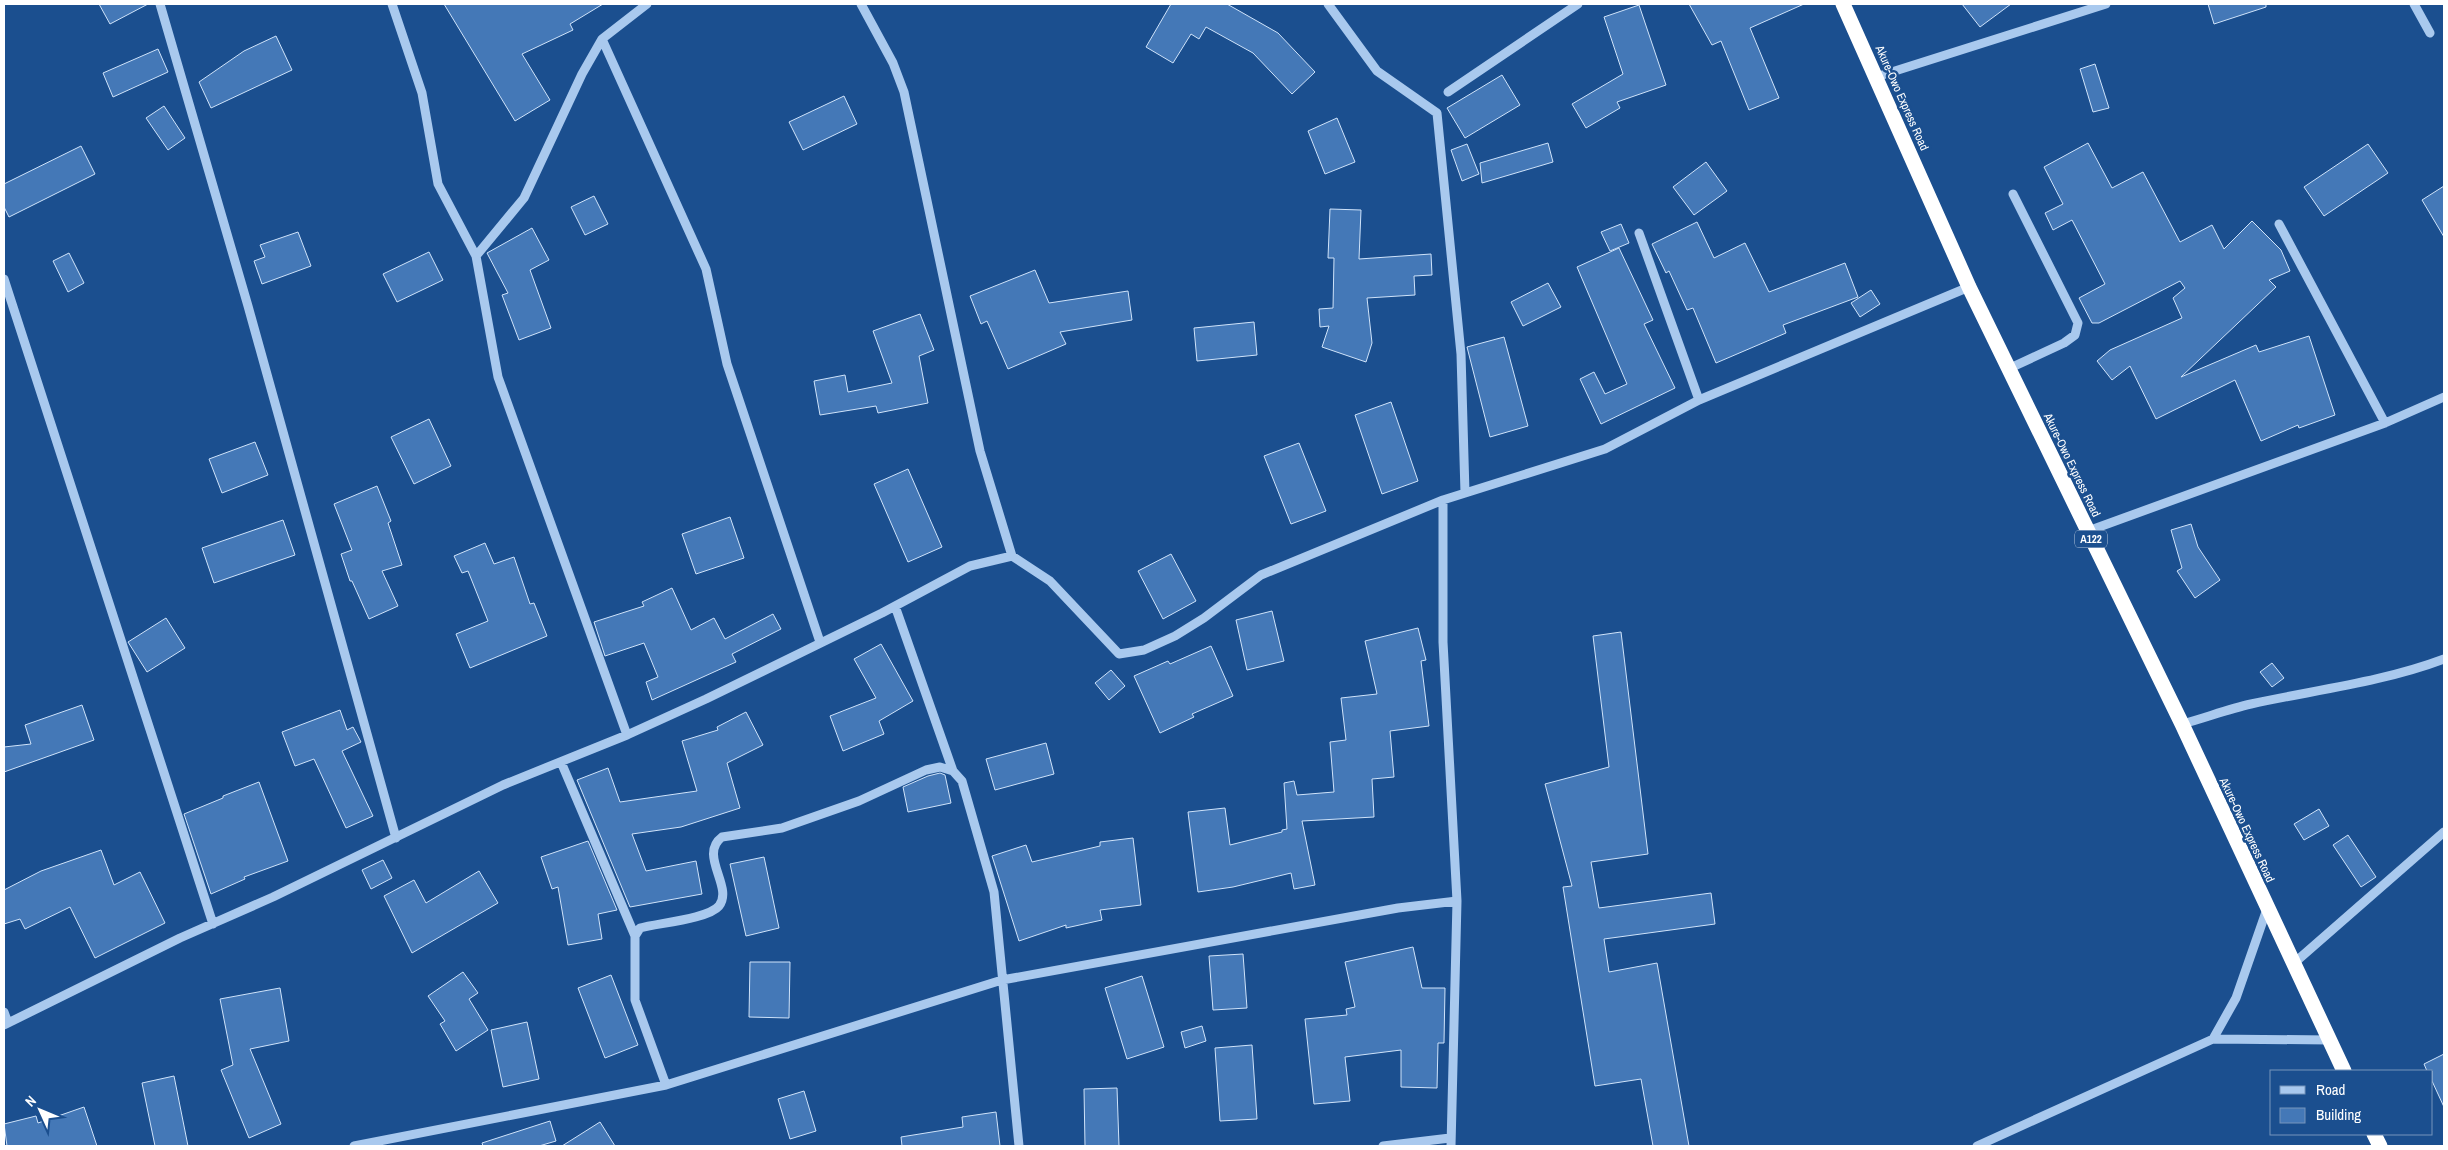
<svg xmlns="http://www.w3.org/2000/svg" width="2448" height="1150" font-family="'Archivo Narrow',sans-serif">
<rect width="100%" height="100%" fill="#1b4f8f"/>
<path fill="#4478b7" stroke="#cfe3fa" d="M 99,4 L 148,4 L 110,24 Z
M 444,4 L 603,4 L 570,24 L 573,30 L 522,54 L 550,100 L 515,121 Z
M 1171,4 L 1227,4 L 1278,33 L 1315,72 L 1292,94 L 1253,53 L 1206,27 L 1199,39 L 1191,34 L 1173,63 L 1146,47 Z
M 1689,4 L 1804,4 L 1750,28 L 1779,98 L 1749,110 L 1721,41 L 1712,45 Z
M 1962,4 L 2011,4 L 1980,27 Z
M 2208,4 L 2266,4 L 2266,7 L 2214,24 Z
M 1639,5 L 1666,85 L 1617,102 L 1620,108 L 1586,128 L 1572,104 L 1623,74 L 1604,17 Z
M 276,36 L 292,70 L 211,108 L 199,82 L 244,51 Z
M 158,49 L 168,72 L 113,97 L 103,73 Z
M 2095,64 L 2109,108 L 2093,112 L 2080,69 Z
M 1502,75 L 1520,105 L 1465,138 L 1447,108 Z
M 844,96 L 857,124 L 803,150 L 789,122 Z
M 164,106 L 185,138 L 168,150 L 146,118 Z
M 1337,118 L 1355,162 L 1325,174 L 1308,131 Z
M 1548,143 L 1553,162 L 1482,183 L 1480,163 Z
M 2088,143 L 2112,188 L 2143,172 L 2180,242 L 2212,225 L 2224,249 L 2252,221 L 2281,250 L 2290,271 L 2269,280 L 2276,287 L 2181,377 L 2256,345 L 2259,352 L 2309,336 L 2335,415 L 2299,428 L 2298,425 L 2261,441 L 2235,380 L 2156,419 L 2130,366 L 2112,380 L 2097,361 L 2110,350 L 2182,318 L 2173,298 L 2185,288 L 2180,281 L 2099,323 L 2092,323 L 2079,298 L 2105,284 L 2072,220 L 2053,230 L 2045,213 L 2063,204 L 2044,167 Z
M 1467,144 L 1479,174 L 1462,181 L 1451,150 Z
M 2368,144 L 2388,173 L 2324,216 L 2304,187 Z
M 81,146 L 95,174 L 9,217 L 4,207 L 4,184 Z
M 1706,162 L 1727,191 L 1694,215 L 1673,187 Z
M 2444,186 L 2444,237 L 2422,200 Z
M 594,196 L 608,224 L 585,235 L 571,207 Z
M 1330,209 L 1361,210 L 1359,259 L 1431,254 L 1432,275 L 1414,276 L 1415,295 L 1367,298 L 1372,343 L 1366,362 L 1322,347 L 1329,326 L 1320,327 L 1319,309 L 1333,308 L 1334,258 L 1328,258 Z
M 1697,222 L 1714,258 L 1745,243 L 1769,292 L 1845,263 L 1858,297 L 1783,325 L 1786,333 L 1716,363 L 1693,308 L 1687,310 L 1669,271 L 1666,273 L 1652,244 Z
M 1621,224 L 1629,243 L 1610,251 L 1601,232 Z
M 532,228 L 549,260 L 530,270 L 551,328 L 519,340 L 502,295 L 508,293 L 487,253 Z
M 298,232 L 311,266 L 262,284 L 254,261 L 265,257 L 260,245 Z
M 1619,248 L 1653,320 L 1644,324 L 1675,388 L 1601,424 L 1580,379 L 1594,372 L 1605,394 L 1627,384 L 1577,267 Z
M 429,252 L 443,280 L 397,302 L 383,274 Z
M 69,253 L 84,283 L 68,292 L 53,261 Z
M 1035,270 L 1049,303 L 1128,291 L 1132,320 L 1060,332 L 1066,344 L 1008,369 L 987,321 L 981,324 L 970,296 Z
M 1548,283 L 1561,307 L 1523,326 L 1511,302 Z
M 1871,290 L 1880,304 L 1860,317 L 1851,303 Z
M 920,314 L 934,350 L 919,356 L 928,403 L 878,413 L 876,406 L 820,415 L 814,381 L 845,375 L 848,392 L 892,383 L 873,331 Z
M 1254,322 L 1257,355 L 1197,361 L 1194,328 Z
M 1504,337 L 1528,426 L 1490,437 L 1467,347 Z
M 1391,402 L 1418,481 L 1382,494 L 1355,415 Z
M 429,419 L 451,466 L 414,484 L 391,437 Z
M 255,442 L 268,475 L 222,493 L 209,459 Z
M 1299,443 L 1326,511 L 1291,524 L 1264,456 Z
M 908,469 L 942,547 L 908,562 L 874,484 Z
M 377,486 L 391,521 L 388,523 L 402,565 L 382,571 L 398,606 L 369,619 L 352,581 L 350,581 L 341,554 L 352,550 L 334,504 Z
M 730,517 L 744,558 L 696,574 L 682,534 Z
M 283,520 L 295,555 L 214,583 L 202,548 Z
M 2191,524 L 2198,547 L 2220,580 L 2195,598 L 2177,571 L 2182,568 L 2171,530 Z
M 485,543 L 494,564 L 514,557 L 530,604 L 534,603 L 547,636 L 470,668 L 456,634 L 488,621 L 468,571 L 462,573 L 454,556 Z
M 1171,554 L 1196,601 L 1163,619 L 1138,571 Z
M 672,588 L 691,630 L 714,618 L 725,639 L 773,614 L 781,629 L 732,654 L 736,662 L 652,700 L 646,682 L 658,677 L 644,643 L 605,656 L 594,622 L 644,606 L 642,602 Z
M 1272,611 L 1284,661 L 1247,670 L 1236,620 Z
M 166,618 L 185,648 L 147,672 L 128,642 Z
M 1418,628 L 1426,660 L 1421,661 L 1429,726 L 1390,731 L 1394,777 L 1372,779 L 1374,817 L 1302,821 L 1315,885 L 1294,889 L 1291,873 L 1233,887 L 1198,892 L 1188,812 L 1225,808 L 1230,845 L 1282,832 L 1282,830 L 1287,829 L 1284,783 L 1294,781 L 1297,795 L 1334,792 L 1330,742 L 1346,740 L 1341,698 L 1377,694 L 1365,641 Z
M 1621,632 L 1648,854 L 1591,862 L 1599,908 L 1711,893 L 1715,924 L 1604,939 L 1609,972 L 1657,963 L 1689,1146 L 1653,1146 L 1641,1079 L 1595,1086 L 1563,887 L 1572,886 L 1545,784 L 1609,767 L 1593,636 Z
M 881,644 L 913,701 L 879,721 L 884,734 L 843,751 L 830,716 L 876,698 L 854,659 Z
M 1211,646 L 1233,696 L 1192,714 L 1194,717 L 1160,733 L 1134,676 L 1168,661 L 1170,664 Z
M 2272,663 L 2284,678 L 2272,687 L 2260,672 Z
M 1111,670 L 1125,686 L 1109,700 L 1095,683 Z
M 82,705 L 94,740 L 4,772 L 4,747 L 31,744 L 25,725 Z
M 340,710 L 347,730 L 353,727 L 361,742 L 342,751 L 373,816 L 346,828 L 314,759 L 295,766 L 282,732 Z
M 746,712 L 763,745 L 727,763 L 740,808 L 681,827 L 632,834 L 646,871 L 696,861 L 702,894 L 630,907 L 577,780 L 608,768 L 620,802 L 697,791 L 682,741 L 718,730 L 717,727 Z
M 1046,743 L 1054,774 L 995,790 L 986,759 Z
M 940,773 L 945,775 L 951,803 L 908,812 L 903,787 L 928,776 Z
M 259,782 L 288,861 L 244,877 L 245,879 L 211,894 L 184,814 L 223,798 L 223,796 Z
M 2319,809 L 2329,826 L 2304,840 L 2294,824 Z
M 2348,835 L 2376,877 L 2361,887 L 2333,845 Z
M 1133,838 L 1141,905 L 1100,910 L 1102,920 L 1066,928 L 1066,925 L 1019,941 L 992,856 L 1026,845 L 1032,862 L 1100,846 L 1100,842 Z
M 588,841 L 617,910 L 598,914 L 602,939 L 568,945 L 558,887 L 552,889 L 541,857 Z
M 101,850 L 114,885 L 140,872 L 165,923 L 95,958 L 70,907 L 25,929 L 20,919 L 4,924 L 4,890 L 41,871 Z
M 764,857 L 779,928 L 746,936 L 730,864 Z
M 383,860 L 392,878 L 371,889 L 362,870 Z
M 479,871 L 498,903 L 412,953 L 384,896 L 414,880 L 426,903 Z
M 1413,947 L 1422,988 L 1445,988 L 1444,1043 L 1438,1043 L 1437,1088 L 1401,1087 L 1401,1050 L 1345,1057 L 1350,1101 L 1314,1104 L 1305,1019 L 1347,1015 L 1346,1009 L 1355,1007 L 1345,962 Z
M 1243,954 L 1247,1008 L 1213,1010 L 1209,956 Z
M 750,962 L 790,962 L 789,1018 L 749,1017 Z
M 463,972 L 478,993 L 469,999 L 488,1030 L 456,1051 L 440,1024 L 445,1021 L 428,996 Z
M 611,975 L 638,1045 L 605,1058 L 578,988 Z
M 1142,976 L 1164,1047 L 1127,1059 L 1105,988 Z
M 280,988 L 289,1041 L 250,1049 L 281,1124 L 249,1138 L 221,1070 L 233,1065 L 220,999 Z
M 527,1022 L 539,1079 L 503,1087 L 491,1030 Z
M 1202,1026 L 1206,1041 L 1185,1048 L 1181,1032 Z
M 1252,1045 L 1257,1119 L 1220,1121 L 1215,1048 Z
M 2444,1054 L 2444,1107 L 2432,1081 L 2432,1071 L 2427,1071 L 2424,1064 Z
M 174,1076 L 188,1146 L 155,1146 L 142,1083 Z
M 1117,1088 L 1119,1146 L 1085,1146 L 1084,1089 Z
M 804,1091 L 816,1131 L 790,1139 L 778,1099 Z
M 84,1107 L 97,1146 L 7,1146 L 4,1124 L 36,1116 L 38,1123 Z
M 996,1112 L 1000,1146 L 902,1146 L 901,1137 L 963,1127 L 962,1117 Z
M 550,1121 L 556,1141 L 539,1146 L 483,1146 L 482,1143 Z
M 600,1122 L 615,1146 L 562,1146 Z"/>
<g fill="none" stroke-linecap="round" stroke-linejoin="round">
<path stroke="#a9c9ee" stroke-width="9" d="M 160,4 L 248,306 L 396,838
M 392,4 L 422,93 L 438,184 L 476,256
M 861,4 L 893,63 L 904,92 L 980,451 L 1012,556
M 1328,4 L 1377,71 L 1437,113 L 1461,354 L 1465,493
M 2414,4 L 2430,33
M 602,39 L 647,4
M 1876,77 L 2106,4
M 1448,92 L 1578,4
M 2279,224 L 2385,423
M 1639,233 L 1699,400
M 4,279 L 213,924
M 2008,369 L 2064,343 L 2075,335 L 2078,323 L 2013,194
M 1443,500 L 1443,642 L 1457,901 L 1451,1146
M 2088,531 L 2385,423 L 2444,397
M 895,606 L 953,771
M 2182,724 C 2205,718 2228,709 2251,704 C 2315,690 2383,682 2444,659
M 627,735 L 498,377 L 476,256 L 524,198 L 582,74 L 602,39 L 706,269 L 727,364 L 820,642
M 561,762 L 635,936
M 2293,964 L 2444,832
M 4,1012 L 8,1023
M 4,1025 L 180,938 L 273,897 L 503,785 L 627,735 L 706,699 L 882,613 L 970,566 L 1012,556 L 1050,581 L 1119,654 L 1144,650 L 1175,636 L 1204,618 L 1261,575 L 1443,500 L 1605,449 L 1699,400 L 1969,287
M 2213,1039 L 2236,998 L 2267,909
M 666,1085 L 635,1000 L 635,936 L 640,928 C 658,923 708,919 719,906 C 734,887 698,855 722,837 L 782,828 L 859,801 L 926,770 L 940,767 L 953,771 L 962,781 L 994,892 L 1019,1146
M 354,1146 L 666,1085 L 1002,980 L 1398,908 L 1457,901
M 1383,1146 L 1450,1138
M 1977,1146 L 2213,1039 L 2330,1040"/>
<path stroke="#fff" stroke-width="15" d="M 1843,4 L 1969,287 L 2182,724 L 2344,1071
M 2374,1134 L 2380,1146"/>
</g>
<g text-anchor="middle" stroke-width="5" stroke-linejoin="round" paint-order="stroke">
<rect fill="#1b4f8f" stroke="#bbcadd" stroke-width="1" x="2075" y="530.5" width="32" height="17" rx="4"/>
<g font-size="11" font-weight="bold" fill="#fff">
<text x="2091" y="543">A122</text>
</g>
<g font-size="12" fill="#fff" stroke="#1b4f8f">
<text transform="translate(1902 98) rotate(66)" y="4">Akure-Owo Express Road</text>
<text transform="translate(2072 465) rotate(64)" y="4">Akure-Owo Express Road</text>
<text transform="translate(2247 830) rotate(65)" y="4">Akure-Owo Express Road</text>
</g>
</g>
<rect width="2448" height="1150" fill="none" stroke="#ffffff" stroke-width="10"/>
<rect x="2270" y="1070" width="162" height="65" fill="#1b4f8f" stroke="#7695bc"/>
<rect x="2280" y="1086" width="25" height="8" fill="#a9c9ee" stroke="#7695bc"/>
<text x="2316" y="1095" font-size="15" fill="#ffffff">Road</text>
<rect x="2280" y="1108" width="25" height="15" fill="#4478b7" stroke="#7695bc"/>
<text x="2316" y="1120" font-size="15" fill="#ffffff">Building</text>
<g transform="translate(40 1110) rotate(314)" stroke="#1b4f8f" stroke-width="4" paint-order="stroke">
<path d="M0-4L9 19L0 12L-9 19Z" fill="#ffffff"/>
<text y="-8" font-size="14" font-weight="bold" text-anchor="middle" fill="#ffffff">N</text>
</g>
</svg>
